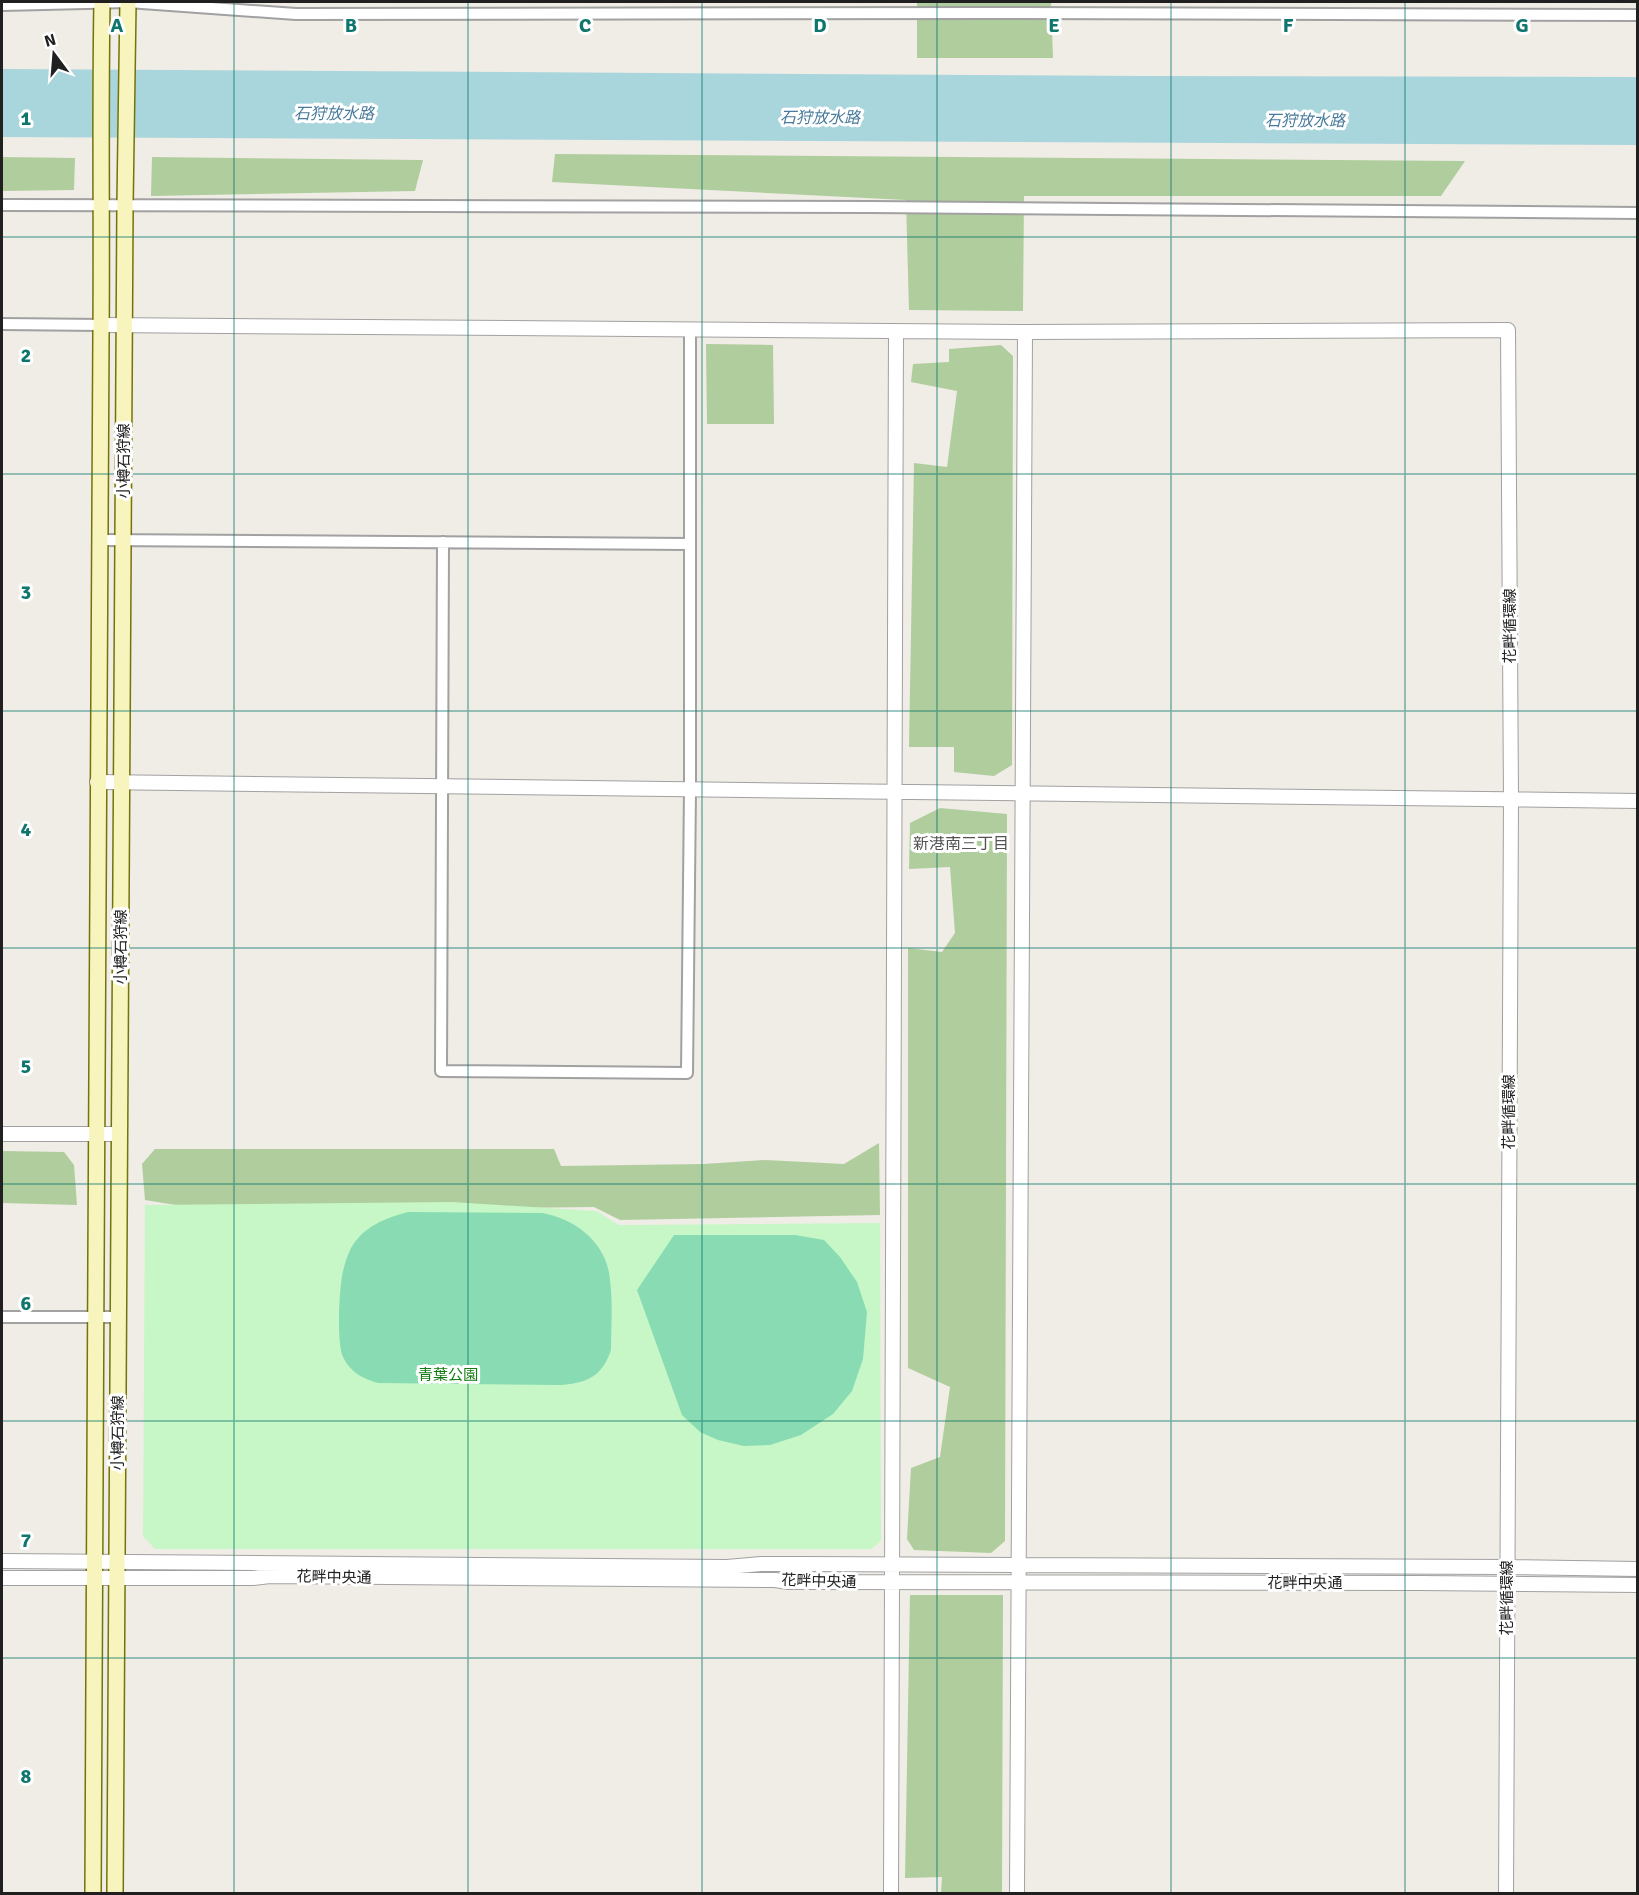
<svg xmlns="http://www.w3.org/2000/svg" width="1639" height="1895" font-family="Signika,'Noto Sans JP',sans-serif">
<rect width="100%" height="100%" fill="#f0ece6"/>
<path fill="#b0cd9d" d="M 917,2 L 1051,2 L 1053,58 L 917,58 Z
M 555,154 L 1465,161 L 1441,196 L 1024,196 L 1023,311 L 909,310 L 906,200 L 552,182 Z
M 2,157 L 75,158 L 74,190 L 2,191 Z
M 152,157 L 423,160 L 415,191 L 151,196 Z
M 706,344 L 773,345 L 774,424 L 707,424 Z
M 1001,345 L 1013,356 L 1012,765 L 994,776 L 954,772 L 954,747 L 909,747 L 914,463 L 947,467 L 957,391 L 911,382 L 913,364 L 949,362 L 949,349 Z
M 940,808 L 1007,814 L 1005,1541 L 991,1553 L 914,1550 L 907,1539 L 911,1468 L 940,1457 L 950,1387 L 908,1368 L 908,948 L 942,952 L 955,933 L 950,867 L 909,869 L 910,823 Z
M 879,1143 L 880,1215 L 620,1220 L 594,1207 L 213,1211 L 145,1200 L 142,1164 L 155,1149 L 554,1149 L 561,1166 L 704,1164 L 765,1160 L 844,1164 Z
M 2,1151 L 64,1152 L 74,1165 L 77,1205 L 2,1203 Z
M 910,1595 L 1003,1595 L 1002,1893 L 941,1893 L 942,1877 L 905,1878 Z"/>
<path fill="#c7f7c6" d="M 452,1202 L 596,1211 L 619,1225 L 880,1223 L 881,1541 L 871,1549 L 155,1549 L 143,1536 L 145,1205 Z"/>
<path fill="#88dbb3" d="M 408,1212 L 542,1213 C 576,1219 607,1243 610,1280 C 613,1303 611,1327 611,1350 C 602,1376 588,1383 561,1385 L 378,1383 C 363,1379 350,1372 343,1357 C 337,1344 339,1299 341,1284 C 342,1272 346,1258 351,1248 C 363,1227 385,1218 408,1212 Z
M 674,1235 L 795,1235 L 824,1240 L 840,1257 L 857,1282 L 867,1312 L 863,1359 L 852,1391 L 833,1414 L 801,1435 L 770,1445 L 744,1446 L 718,1440 L 700,1432 L 682,1415 L 637,1290 Z"/>
<path fill="#a9d5dc" d="M 2,69 L 1143,76 L 1638,77 L 1637,145 L 2,137 Z"/>
<g fill="none" stroke-linecap="round" stroke-linejoin="round">
<defs>
<path id="minor" d="M 2,5 L 128,2 L 296,14 L 994,13 L 1638,15
M 2,205 L 871,207 L 1638,213
M 2,324 L 102,325
M 99,540 L 689,544
M 443,542 L 441,1071 L 687,1073 L 690,790 L 690,329
M 2,1317 L 119,1317"/>
<path id="tertiary" d="M 102,325 L 1025,332 L 1508,330 L 1511,799 L 1506,1894
M 97,782 L 1638,801
M 2,1134 L 120,1134
M 2,1561 L 727,1567 L 761,1564 L 803,1564 L 1507,1567 L 1638,1569
M 2,1578 L 253,1578 L 270,1576 L 775,1580 L 789,1582 L 1421,1583 L 1638,1585
M 891,1894 L 896,331
M 1017,1894 L 1025,332"/>
<path id="secondary" d="M 93,1894 C 96,1374 97,854 101,334 C 102,223 100,112 102,2
M 115,1894 L 125,204 L 128,2"/>
</defs>
<use href="#minor" stroke="#a1a1a1" stroke-width="14"/>
<use href="#tertiary" stroke="#a1a1a1" stroke-width="16"/>
<use href="#secondary" stroke="#737409" stroke-width="18"/>
<use href="#minor" stroke="#fff" stroke-width="10"/>
<use href="#tertiary" stroke="#fff" stroke-width="14"/>
<use href="#secondary" stroke="#f7f4bd" stroke-width="15"/>
</g>
<path fill="none" stroke="#0f766e" stroke-width="1.5" stroke-opacity="0.55" d="M 234,2 L 234,1894M 468,2 L 468,1894M 702,2 L 702,1894M 937,2 L 937,1894M 1171,2 L 1171,1894M 1405,2 L 1405,1894M 2,237 L 1638,237M 2,474 L 1638,474M 2,711 L 1638,711M 2,948 L 1638,948M 2,1184 L 1638,1184M 2,1421 L 1638,1421M 2,1658 L 1638,1658"/>
<g text-anchor="middle" stroke-width="6" stroke-linejoin="round" paint-order="stroke">
<g font-size="15" fill="#202020" stroke="#fff">
<text transform="translate(124 461) rotate(-90)" y="5">小樽石狩線</text>
<text transform="translate(1510 626) rotate(-90)" y="5">花畔循環線</text>
<text transform="translate(121 947) rotate(-90)" y="5">小樽石狩線</text>
<text transform="translate(1509 1112) rotate(-90)" y="5">花畔循環線</text>
<text transform="translate(118 1433) rotate(-90)" y="5">小樽石狩線</text>
<text transform="translate(334 1577) rotate(1)" y="5">花畔中央通</text>
<text transform="translate(819 1581) rotate(2)" y="5">花畔中央通</text>
<text x="1305" y="1588">花畔中央通</text>
<text transform="translate(1507 1598) rotate(-90)" y="5">花畔循環線</text>
</g>
<g font-size="15" fill="#127b10" stroke="#fff">
<text x="448" y="1380">青葉公園</text>
</g>
<g font-size="16" font-style="italic" fill="#497b9c" stroke="#fff">
<text x="334" y="119">石狩放水路</text>
<text x="820" y="123">石狩放水路</text>
<text x="1305" y="126">石狩放水路</text>
</g>
<g font-size="16" fill="#535353" stroke="#fff">
<text x="961" y="849">新港南三丁目</text>
</g>
</g>
<g font-size="20" text-anchor="middle" font-weight="bold" fill="#0f766e" stroke="#fff" stroke-width="6" stroke-linejoin="round" paint-order="stroke">
<text x="117" y="32">A</text>
<text x="351" y="32">B</text>
<text x="585" y="32">C</text>
<text x="820" y="32">D</text>
<text x="1054" y="32">E</text>
<text x="1288" y="32">F</text>
<text x="1522" y="32">G</text>
<text x="26" y="125">1</text>
<text x="26" y="362">2</text>
<text x="26" y="599">3</text>
<text x="26" y="836">4</text>
<text x="26" y="1073">5</text>
<text x="26" y="1310">6</text>
<text x="26" y="1547">7</text>
<text x="26" y="1783">8</text>
</g>
<rect width="1639" height="1895" fill="none" stroke="#202020" stroke-width="6"/>
<g transform="translate(54 54) rotate(344)" stroke="#ffffff" stroke-width="4.5" paint-order="stroke">
<path d="M0-4.5L10 22L0 15L-10 22Z" fill="#202020"/>
<text y="-9" font-size="16" font-weight="bold" text-anchor="middle" fill="#202020">N</text>
</g>
</svg>
